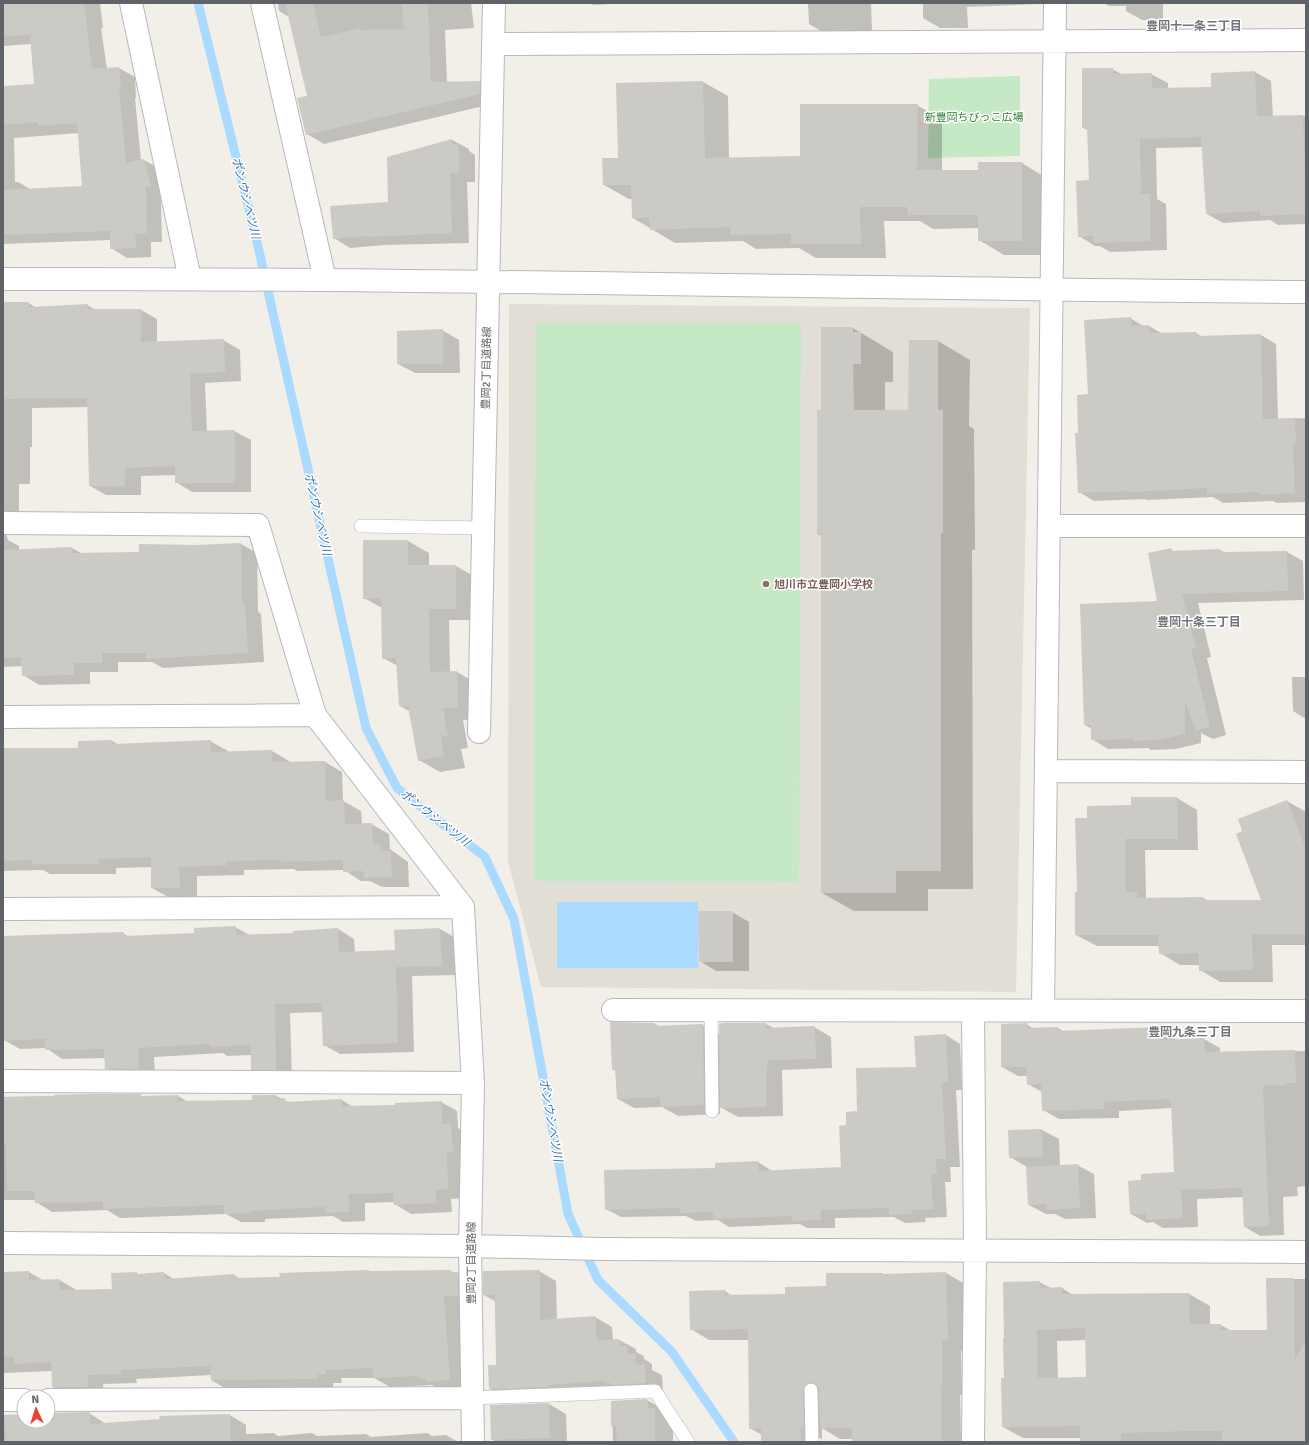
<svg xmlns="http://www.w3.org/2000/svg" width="1309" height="1445" font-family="Signika,'Noto Sans JP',sans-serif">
<rect width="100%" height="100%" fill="#f1efe8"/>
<path fill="#e1ded6" d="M 509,304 L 1030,308 L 1016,992 L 541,987 L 508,861 Z"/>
<path fill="#c5e8c5" d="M 1020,76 L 1020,156 L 928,158 L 929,79 Z
M 536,323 L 801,324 L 799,882 L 533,881 Z"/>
<path fill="#aadaff" d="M 557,902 L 698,902 L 698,968 L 557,968 Z"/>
<path fill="#0003" fill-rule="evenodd" d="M 3,3 L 100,3 L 103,28 L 101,28 L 107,69 L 119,68 L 135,77 L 136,98 L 135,98 L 141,161 L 144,160 L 160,169 L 162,242 L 151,242 L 151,257 L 127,258 L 111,248 L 111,240 L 3,244 L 3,87 L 35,85 L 31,44 L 3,46 ZM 79,133 L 83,187 L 30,189 L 18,182 L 15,182 L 14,138 Z
M 278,3 L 471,3 L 474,28 L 445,30 L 447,83 L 480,82 L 496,91 L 496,103 L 324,144 L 307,134 L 308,96 L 289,17 L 279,11 Z
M 590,3 L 630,3 L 593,5 Z
M 808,3 L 871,3 L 872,32 L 826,34 L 809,24 Z
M 923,3 L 1040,3 L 1040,4 L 967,7 L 968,28 L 940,28 L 923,18 Z
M 1104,3 L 1163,3 L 1163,20 L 1142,20 L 1126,11 L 1126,6 L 1109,6 Z
M 1112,69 L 1121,74 L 1151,74 L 1168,83 L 1168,89 L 1212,88 L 1255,72 L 1271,81 L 1273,117 L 1306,116 L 1306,224 L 1278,225 L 1270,220 L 1223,223 L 1207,214 L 1203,147 L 1156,148 L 1157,199 L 1166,204 L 1167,250 L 1110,252 L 1100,246 L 1095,246 L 1079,236 L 1090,181 L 1088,130 L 1083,128 Z
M 703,82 L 728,96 L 729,159 L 801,157 L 917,105 L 942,120 L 942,171 L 979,171 L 1022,163 L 1046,178 L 1046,255 L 1004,255 L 979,240 L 979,228 L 933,229 L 920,221 L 884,221 L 886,258 L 816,258 L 799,248 L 756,249 L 743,241 L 675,243 L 633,218 L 632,199 L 629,199 L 604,185 L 619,159 L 617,84 Z
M 452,140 L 469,149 L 469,151 L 475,155 L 475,182 L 467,182 L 469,243 L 385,245 L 350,248 L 334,238 L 389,203 L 388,158 Z
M 3,303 L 29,303 L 36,308 L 87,305 L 96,310 L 141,310 L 157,319 L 157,342 L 223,340 L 240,350 L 241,381 L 205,383 L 207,432 L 234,431 L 251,440 L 251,492 L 192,492 L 176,482 L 176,475 L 141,476 L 141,495 L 106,495 L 90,486 L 88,407 L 32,408 L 32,447 L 30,447 L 30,484 L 19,484 L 19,519 L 6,533 L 8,540 L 19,546 L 19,549 L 22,550 L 72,548 L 81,553 L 140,553 L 196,546 L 241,544 L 257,553 L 258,612 L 261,614 L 264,662 L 163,668 L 152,662 L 118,662 L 118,672 L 90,672 L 90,684 L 39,685 L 23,675 L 23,666 L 3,667 Z
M 1130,318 L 1145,327 L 1149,326 L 1161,333 L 1196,333 L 1202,337 L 1261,335 L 1276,344 L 1278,419 L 1306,418 L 1306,502 L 1277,503 L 1273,501 L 1223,503 L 1213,497 L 1147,500 L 1144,499 L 1094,501 L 1079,492 L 1079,434 L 1089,395 Z
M 853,328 L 893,352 L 893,382 L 885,382 L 885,411 L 909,411 L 910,341 L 938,341 L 970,360 L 969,426 L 974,429 L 975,550 L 972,550 L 973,889 L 928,889 L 928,911 L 854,911 L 822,893 L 822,536 L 818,534 L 822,411 Z
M 442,330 L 459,340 L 460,373 L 415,373 L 398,364 Z
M 408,541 L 429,553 L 429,566 L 456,566 L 477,578 L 477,620 L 449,620 L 450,672 L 457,672 L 478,684 L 479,719 L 463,720 L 468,748 L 461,749 L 465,768 L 440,772 L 419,760 L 409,711 L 400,706 L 398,666 L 383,658 L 382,608 L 364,598 Z
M 1171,550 L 1176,552 L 1220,550 L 1226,553 L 1287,552 L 1303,561 L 1304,600 L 1198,603 L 1211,657 L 1207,658 L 1226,735 L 1213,739 L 1201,733 L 1201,743 L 1176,749 L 1151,750 L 1148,748 L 1108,749 L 1092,739 L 1092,729 L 1085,725 L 1158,602 Z
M 1292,677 L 1306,677 L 1306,719 L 1293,711 Z
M 112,741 L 119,745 L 210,741 L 228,751 L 228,753 L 272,751 L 289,761 L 290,763 L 325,762 L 342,772 L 343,801 L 361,811 L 362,824 L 371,824 L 389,834 L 390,849 L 408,862 L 409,887 L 382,887 L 370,881 L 361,881 L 344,870 L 297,871 L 294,869 L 244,870 L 244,875 L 197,876 L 197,897 L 170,898 L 152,888 L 152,867 L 116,868 L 116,874 L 50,874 L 43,870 L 3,871 L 3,749 L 79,749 Z
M 1177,798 L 1197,810 L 1198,850 L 1145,850 L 1146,898 L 1203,898 L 1209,901 L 1263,901 L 1287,801 L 1306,812 L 1306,945 L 1272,945 L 1273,982 L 1220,982 L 1200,970 L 1200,965 L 1180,965 L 1160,953 L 1159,946 L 1097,946 L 1076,935 L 1078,893 L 1088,819 L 1132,806 Z
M 732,912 L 749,922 L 749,971 L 716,971 L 700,961 Z
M 235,927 L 249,935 L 294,934 L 338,929 L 354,939 L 355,953 L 396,951 L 440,929 L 456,938 L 457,975 L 412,976 L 414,1052 L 340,1054 L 324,1045 L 323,1012 L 290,1013 L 292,1078 L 269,1078 L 252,1069 L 252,1055 L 227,1056 L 223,1053 L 154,1057 L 155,1078 L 122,1078 L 106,1068 L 106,1058 L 62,1059 L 46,1048 L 20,1049 L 4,1040 L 3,936 L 13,937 L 123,933 L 129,937 L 195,934 Z
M 655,1024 L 661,1027 L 703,1025 L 720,1035 L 766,1024 L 774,1028 L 814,1027 L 831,1037 L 832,1068 L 782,1070 L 783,1116 L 738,1117 L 720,1107 L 720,1114 L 678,1116 L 662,1107 L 634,1108 L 618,1099 L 616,1071 L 613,1069 Z
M 1026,1024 L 1034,1029 L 1058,1028 L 1065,1032 L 1159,1028 L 1175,1037 L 1175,1041 L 1204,1039 L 1220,1048 L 1220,1053 L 1306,1051 L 1306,1186 L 1297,1187 L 1298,1196 L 1283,1197 L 1284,1235 L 1260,1236 L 1245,1227 L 1243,1197 L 1197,1199 L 1198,1227 L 1163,1228 L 1153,1222 L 1147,1223 L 1131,1214 L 1142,1181 L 1175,1173 L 1172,1108 L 1119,1111 L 1119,1118 L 1059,1119 L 1043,1110 L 1042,1092 L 1028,1084 L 1028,1076 L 1018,1076 L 1002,1067 Z
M 946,1035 L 960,1044 L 962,1090 L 956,1090 L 960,1167 L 950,1167 L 951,1182 L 945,1182 L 947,1217 L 925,1218 L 926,1222 L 905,1223 L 894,1217 L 835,1218 L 835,1228 L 807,1228 L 800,1224 L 729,1227 L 718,1220 L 696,1221 L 686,1216 L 621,1217 L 606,1209 L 716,1169 L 758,1162 L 772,1171 L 842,1168 L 847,1126 L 858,1112 L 917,1068 Z
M 140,1095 L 143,1097 L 178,1096 L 188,1102 L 253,1101 L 276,1096 L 290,1103 L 342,1100 L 353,1107 L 396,1106 L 441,1102 L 457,1111 L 458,1128 L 467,1133 L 464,1198 L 451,1199 L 452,1212 L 411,1214 L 395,1204 L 395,1202 L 365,1203 L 365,1221 L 343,1222 L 333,1216 L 265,1219 L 265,1222 L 241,1222 L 226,1214 L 120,1218 L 107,1210 L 52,1212 L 36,1202 L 36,1200 L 3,1200 L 3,1097 Z
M 1042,1130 L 1059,1139 L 1060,1166 L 1077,1165 L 1094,1174 L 1096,1218 L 1065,1219 L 1055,1214 L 1046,1214 L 1029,1205 L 1027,1167 L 1010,1157 L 1009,1131 Z
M 451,1271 L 454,1273 L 458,1273 L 474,1282 L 465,1389 L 443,1391 L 432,1385 L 390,1387 L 374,1378 L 341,1378 L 342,1383 L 333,1383 L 333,1388 L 227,1389 L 211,1380 L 211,1375 L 136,1379 L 137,1383 L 103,1384 L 104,1396 L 69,1396 L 53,1387 L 52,1371 L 3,1373 L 3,1273 L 29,1272 L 44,1281 L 59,1280 L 75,1289 L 75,1291 L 113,1290 L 136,1273 L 139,1275 L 164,1273 L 175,1280 L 234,1275 L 240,1279 L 371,1272 Z
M 539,1271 L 556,1281 L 557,1320 L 595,1317 L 612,1327 L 613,1340 L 619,1340 L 636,1349 L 636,1352 L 644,1356 L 644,1359 L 652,1364 L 652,1370 L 662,1375 L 663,1392 L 507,1398 L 490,1389 L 497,1366 L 495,1301 L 484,1295 Z
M 946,1273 L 965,1284 L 966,1350 L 961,1351 L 962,1395 L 960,1395 L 961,1442 L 853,1442 L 853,1439 L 840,1439 L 822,1428 L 822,1439 L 819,1438 L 819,1442 L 762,1442 L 762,1435 L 750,1428 L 749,1340 L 709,1340 L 691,1329 L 725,1291 L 732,1296 L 786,1295 L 827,1287 L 827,1274 L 883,1274 L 885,1275 Z
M 1268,1279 L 1306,1279 L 1306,1442 L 1081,1442 L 1081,1438 L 1023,1438 L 1003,1427 L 1005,1379 L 1039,1282 L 1051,1288 L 1062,1288 L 1073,1295 L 1189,1294 L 1210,1306 L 1210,1325 L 1221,1325 L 1231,1331 L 1268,1331 ZM 1087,1340 L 1087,1378 L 1058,1378 L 1057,1341 Z
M 647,1400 L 666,1411 L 673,1420 L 673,1442 L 613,1442 L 612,1402 Z
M 549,1404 L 566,1414 L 567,1442 L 496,1442 L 492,1439 Z
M 89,1413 L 106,1424 L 230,1415 L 246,1425 L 246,1434 L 274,1433 L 278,1436 L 312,1433 L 317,1436 L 366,1434 L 371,1437 L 427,1433 L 432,1436 L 446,1435 L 458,1442 L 3,1442 L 3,1416 L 24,1415 L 24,1421 L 48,1421 L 48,1414 Z"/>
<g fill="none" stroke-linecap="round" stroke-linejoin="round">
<path stroke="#aadaff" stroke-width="9" d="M 198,3 L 257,242 L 366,728 L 397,788 L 485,857 L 514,919 L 568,1214 L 598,1280 L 672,1352 L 734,1442"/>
</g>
<path fill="#cccac5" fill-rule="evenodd" d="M 3,3 L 84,3 L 92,69 L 119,67 L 121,89 L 119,90 L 126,163 L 144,159 L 151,186 L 146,187 L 147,233 L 135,234 L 136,248 L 110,249 L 110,231 L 3,235 L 3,190 L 82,186 L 77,123 L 38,126 L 38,122 L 3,125 L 3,86 L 34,84 L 30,35 L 3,36 Z
M 285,3 L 313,3 L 321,37 L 360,28 L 360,30 L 404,29 L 402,3 L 428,3 L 431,82 L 480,81 L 480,94 L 306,135 L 297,98 L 307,96 Z
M 1082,68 L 1113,68 L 1113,74 L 1152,73 L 1152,88 L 1211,87 L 1211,73 L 1255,71 L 1257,116 L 1303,115 L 1305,177 L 1306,177 L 1306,214 L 1260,216 L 1260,211 L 1206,214 L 1201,137 L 1140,139 L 1141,194 L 1150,194 L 1151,241 L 1093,243 L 1093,236 L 1078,237 L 1076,181 L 1089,180 L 1087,128 L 1082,128 Z
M 703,81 L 705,158 L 800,156 L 800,104 L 918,104 L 917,170 L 978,170 L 978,162 L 1022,162 L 1022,241 L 978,241 L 978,215 L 908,215 L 907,207 L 860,207 L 861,244 L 791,244 L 791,234 L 730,235 L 730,227 L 650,230 L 649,218 L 632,218 L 631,185 L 603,185 L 602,158 L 618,158 L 616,83 Z
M 452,139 L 452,145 L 459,144 L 459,173 L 450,173 L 452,233 L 369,237 L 369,236 L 333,239 L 330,206 L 388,202 L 387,157 Z
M 3,302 L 29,302 L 29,307 L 88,304 L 88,309 L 141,309 L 141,342 L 224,339 L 225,372 L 190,374 L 192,431 L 235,430 L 235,483 L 175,483 L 175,466 L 125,468 L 125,486 L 89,486 L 87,398 L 3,399 Z
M 1131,317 L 1131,326 L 1149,325 L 1150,333 L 1196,332 L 1197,336 L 1261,334 L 1263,419 L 1295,418 L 1296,444 L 1293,444 L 1295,493 L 1260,495 L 1260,492 L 1207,494 L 1207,488 L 1131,492 L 1131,491 L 1078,493 L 1075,433 L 1078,433 L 1077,395 L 1088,394 L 1084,320 Z
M 821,327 L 853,327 L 853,332 L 861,332 L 861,364 L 853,364 L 854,410 L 908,410 L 909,340 L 938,340 L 938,410 L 943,410 L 943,533 L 941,533 L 941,871 L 896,871 L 896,893 L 821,893 L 821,534 L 817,535 L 817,410 L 821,410 Z
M 443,329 L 443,364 L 397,364 L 397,331 Z
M 363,540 L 408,540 L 408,565 L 456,565 L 456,609 L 429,609 L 430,672 L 457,671 L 458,708 L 443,708 L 448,736 L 441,737 L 444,756 L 418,761 L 408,706 L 399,706 L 396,658 L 382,659 L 381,598 L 363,599 Z
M 241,543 L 242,603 L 245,603 L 248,653 L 146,659 L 146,653 L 102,653 L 102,663 L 74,663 L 74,675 L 22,676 L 21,657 L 3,658 L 3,550 L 72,547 L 72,553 L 139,552 L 139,544 L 196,545 Z
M 1171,548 L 1172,551 L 1220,549 L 1221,552 L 1287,551 L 1288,591 L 1182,594 L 1196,648 L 1191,649 L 1210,726 L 1196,731 L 1185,702 L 1185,734 L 1159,740 L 1134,741 L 1134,739 L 1091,740 L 1091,725 L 1084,725 L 1080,604 L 1157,601 L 1148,553 Z
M 112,740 L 113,744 L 211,740 L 211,752 L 272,750 L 273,762 L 325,761 L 326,801 L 344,800 L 345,824 L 372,823 L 373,844 L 380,843 L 381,851 L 391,851 L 392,877 L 364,878 L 363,871 L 343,872 L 343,860 L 279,862 L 279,860 L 227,861 L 227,865 L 179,867 L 180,888 L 151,888 L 151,857 L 99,859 L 99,864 L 32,864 L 32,860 L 3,861 L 3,748 L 78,748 L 78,741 Z
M 1131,797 L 1177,797 L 1178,839 L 1125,839 L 1126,892 L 1137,892 L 1137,898 L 1203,897 L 1203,900 L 1261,900 L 1236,834 L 1242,831 L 1238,819 L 1287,800 L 1306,849 L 1306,934 L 1252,934 L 1253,970 L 1199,971 L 1198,953 L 1159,954 L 1158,935 L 1075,935 L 1075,892 L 1077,892 L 1075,818 L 1087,818 L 1087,806 L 1131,805 Z
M 698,911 L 733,911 L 733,962 L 699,962 Z
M 236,926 L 236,935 L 293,933 L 293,931 L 338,928 L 339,952 L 395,950 L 394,930 L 440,928 L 442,966 L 396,967 L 398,1043 L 323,1046 L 321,1003 L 275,1004 L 276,1070 L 251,1070 L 251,1045 L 210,1047 L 210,1044 L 138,1048 L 139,1069 L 105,1069 L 104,1049 L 45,1050 L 45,1039 L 3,1041 L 3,936 L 123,932 L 124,936 L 194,933 L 194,928 Z
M 610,1022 L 655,1023 L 655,1026 L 703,1024 L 704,1105 L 661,1107 L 660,1097 L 617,1099 L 615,1069 L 612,1070 Z
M 723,1023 L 766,1023 L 766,1028 L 815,1026 L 816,1059 L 768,1060 L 766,1082 L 767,1107 L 720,1108 L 719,1024 Z
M 1027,1023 L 1027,1028 L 1058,1027 L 1059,1031 L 1159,1027 L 1160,1040 L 1204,1038 L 1205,1052 L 1295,1050 L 1296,1083 L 1286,1083 L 1286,1085 L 1263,1086 L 1269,1226 L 1244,1227 L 1242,1188 L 1181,1190 L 1183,1218 L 1146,1220 L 1146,1214 L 1130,1214 L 1128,1181 L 1141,1180 L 1141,1174 L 1174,1172 L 1171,1103 L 1169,1103 L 1169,1099 L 1104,1102 L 1104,1109 L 1042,1111 L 1041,1084 L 1027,1085 L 1026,1067 L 1001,1067 L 1001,1024 Z
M 946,1034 L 948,1082 L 942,1082 L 946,1159 L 936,1159 L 937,1174 L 931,1174 L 933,1209 L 911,1210 L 912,1214 L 889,1215 L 889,1208 L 821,1210 L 821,1220 L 792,1221 L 792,1216 L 713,1219 L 713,1212 L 680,1213 L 680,1208 L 605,1210 L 604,1170 L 715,1168 L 715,1163 L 758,1161 L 759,1171 L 841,1167 L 839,1126 L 846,1125 L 846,1112 L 857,1111 L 856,1068 L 916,1067 L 914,1036 Z
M 86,1094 L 141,1094 L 141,1096 L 178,1095 L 178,1101 L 252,1100 L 252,1095 L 276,1095 L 277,1099 L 285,1098 L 285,1102 L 342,1099 L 342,1106 L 395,1105 L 395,1103 L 442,1101 L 442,1124 L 451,1123 L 453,1152 L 447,1152 L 448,1189 L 436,1190 L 436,1203 L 394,1205 L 393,1193 L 349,1194 L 349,1212 L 326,1213 L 325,1207 L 250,1211 L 250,1213 L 224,1214 L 224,1205 L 103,1209 L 103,1202 L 35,1203 L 34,1191 L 7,1191 L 6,1143 L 3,1143 L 3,1097 L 55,1096 L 54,1095 Z
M 1042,1129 L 1043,1157 L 1009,1158 L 1008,1130 Z
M 1078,1164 L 1080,1208 L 1047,1210 L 1047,1204 L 1028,1205 L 1026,1167 Z
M 369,1270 L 369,1271 L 451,1270 L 451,1272 L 458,1272 L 458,1296 L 444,1296 L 450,1380 L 426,1382 L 426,1379 L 420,1379 L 420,1376 L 373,1378 L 373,1368 L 326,1370 L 326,1374 L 317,1375 L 318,1379 L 211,1380 L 210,1366 L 121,1370 L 121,1374 L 88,1375 L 88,1387 L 52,1387 L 51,1362 L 14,1364 L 14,1357 L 3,1357 L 3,1272 L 29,1271 L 29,1280 L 59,1279 L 60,1290 L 112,1289 L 111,1273 L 137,1272 L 137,1274 L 164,1272 L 165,1279 L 234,1274 L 234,1278 L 280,1277 L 279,1273 Z
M 540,1270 L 540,1320 L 595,1316 L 597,1340 L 619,1339 L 620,1346 L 627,1346 L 628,1354 L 635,1353 L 636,1365 L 645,1364 L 646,1383 L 611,1385 L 611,1383 L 605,1383 L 605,1381 L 548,1385 L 549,1387 L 489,1389 L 488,1365 L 496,1365 L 495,1304 L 494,1295 L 483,1295 L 483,1271 Z
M 946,1272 L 948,1340 L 942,1340 L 943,1384 L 941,1384 L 942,1442 L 852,1442 L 852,1428 L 820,1428 L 819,1389 L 818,1386 L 811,1382 L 807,1383 L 803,1390 L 804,1428 L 801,1428 L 801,1442 L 761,1442 L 761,1428 L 749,1429 L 748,1329 L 690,1330 L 689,1291 L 725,1290 L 725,1295 L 785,1294 L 785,1287 L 826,1286 L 826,1273 L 883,1273 L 883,1274 Z
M 1266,1278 L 1294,1278 L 1295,1359 L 1306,1340 L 1306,1442 L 1222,1442 L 1222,1431 L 1190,1431 L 1121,1433 L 1121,1442 L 1080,1442 L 1080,1426 L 1002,1427 L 1001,1378 L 1004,1378 L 1003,1338 L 1004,1338 L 1003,1282 L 1040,1281 L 1040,1288 L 1062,1287 L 1062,1294 L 1189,1293 L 1190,1324 L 1221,1324 L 1221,1330 L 1267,1330 ZM 1085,1328 L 1086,1377 L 1038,1378 L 1037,1330 Z
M 647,1399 L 648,1408 L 655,1408 L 655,1442 L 617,1442 L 616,1426 L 611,1426 L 611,1401 Z
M 549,1403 L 550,1438 L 491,1440 L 490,1405 Z
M 90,1412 L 90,1424 L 160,1419 L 159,1416 L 230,1414 L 231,1442 L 6,1442 L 4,1415 L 24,1414 L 24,1421 L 48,1421 L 48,1413 Z"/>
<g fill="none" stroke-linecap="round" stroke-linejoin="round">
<defs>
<path id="lane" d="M 361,526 L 483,528
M 711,1010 L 712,1111
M 811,1390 L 812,1442
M 472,1398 L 655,1391 L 688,1442"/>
<path id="street" d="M 131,3 L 190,279
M 262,3 L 325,280
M 493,44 L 1306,40
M 3,279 C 437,278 872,289 1306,292
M 3,523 L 258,525 L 315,715 L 463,907 L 473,1083 L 470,1246 L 473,1442
M 1050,526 L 1306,526
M 3,717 L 315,715
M 479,732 L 494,3
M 1046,771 L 1306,772
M 3,909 L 463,907
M 613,1010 L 1306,1011
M 973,1011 L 975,1250 L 973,1442
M 1043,1011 L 1055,3
M 3,1081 L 473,1083
M 3,1243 L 470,1246 L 601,1249 L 1306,1252
M 3,1400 L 24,1400
M 48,1400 L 472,1398"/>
</defs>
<use href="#lane" stroke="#b5b8bc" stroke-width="14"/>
<use href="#street" stroke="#b5b8bc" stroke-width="24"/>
<use href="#lane" stroke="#fff" stroke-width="13"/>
<use href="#street" stroke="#fff" stroke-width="22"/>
</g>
<circle fill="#8d6e63" stroke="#fff" stroke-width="1.5" cx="766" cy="584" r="4"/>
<g text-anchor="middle" stroke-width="3" stroke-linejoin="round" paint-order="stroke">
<g font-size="11" fill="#348238" stroke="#fff">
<text x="974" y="121">新豊岡ちびっこ広場</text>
</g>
<g font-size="11" fill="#5f6368" stroke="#fff">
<text transform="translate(486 368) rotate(-89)" y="4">豊岡2丁目道路線</text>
<text transform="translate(471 1263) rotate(-90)" y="4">豊岡2丁目道路線</text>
</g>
<g font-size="11" font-weight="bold" fill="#785e54" stroke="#fff" text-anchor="start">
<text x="774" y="588">旭川市立豊岡小学校</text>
</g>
<g font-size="12" font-weight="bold" fill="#70757a" stroke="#fff">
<text x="1194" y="30">豊岡十一条三丁目</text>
<text x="1199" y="626">豊岡十条三丁目</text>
<text x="1190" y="1036">豊岡九条三丁目</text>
</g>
<g font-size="12" font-style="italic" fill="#4174aa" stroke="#fff">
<text transform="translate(246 198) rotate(76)" y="4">ポンウシベツ川</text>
<text transform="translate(318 514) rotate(77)" y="4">ポンウシベツ川</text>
<text transform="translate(435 818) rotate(38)" y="4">ポンウシベツ川</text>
<text transform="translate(551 1120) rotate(80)" y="4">ポンウシベツ川</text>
</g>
</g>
<rect width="1309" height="1445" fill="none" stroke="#5f6368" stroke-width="8"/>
<g transform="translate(36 1409) rotate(356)"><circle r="19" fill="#ffffff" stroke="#bfc1c3"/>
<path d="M0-3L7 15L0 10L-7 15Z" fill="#ea4335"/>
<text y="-6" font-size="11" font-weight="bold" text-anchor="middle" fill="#5f6368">N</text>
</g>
</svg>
